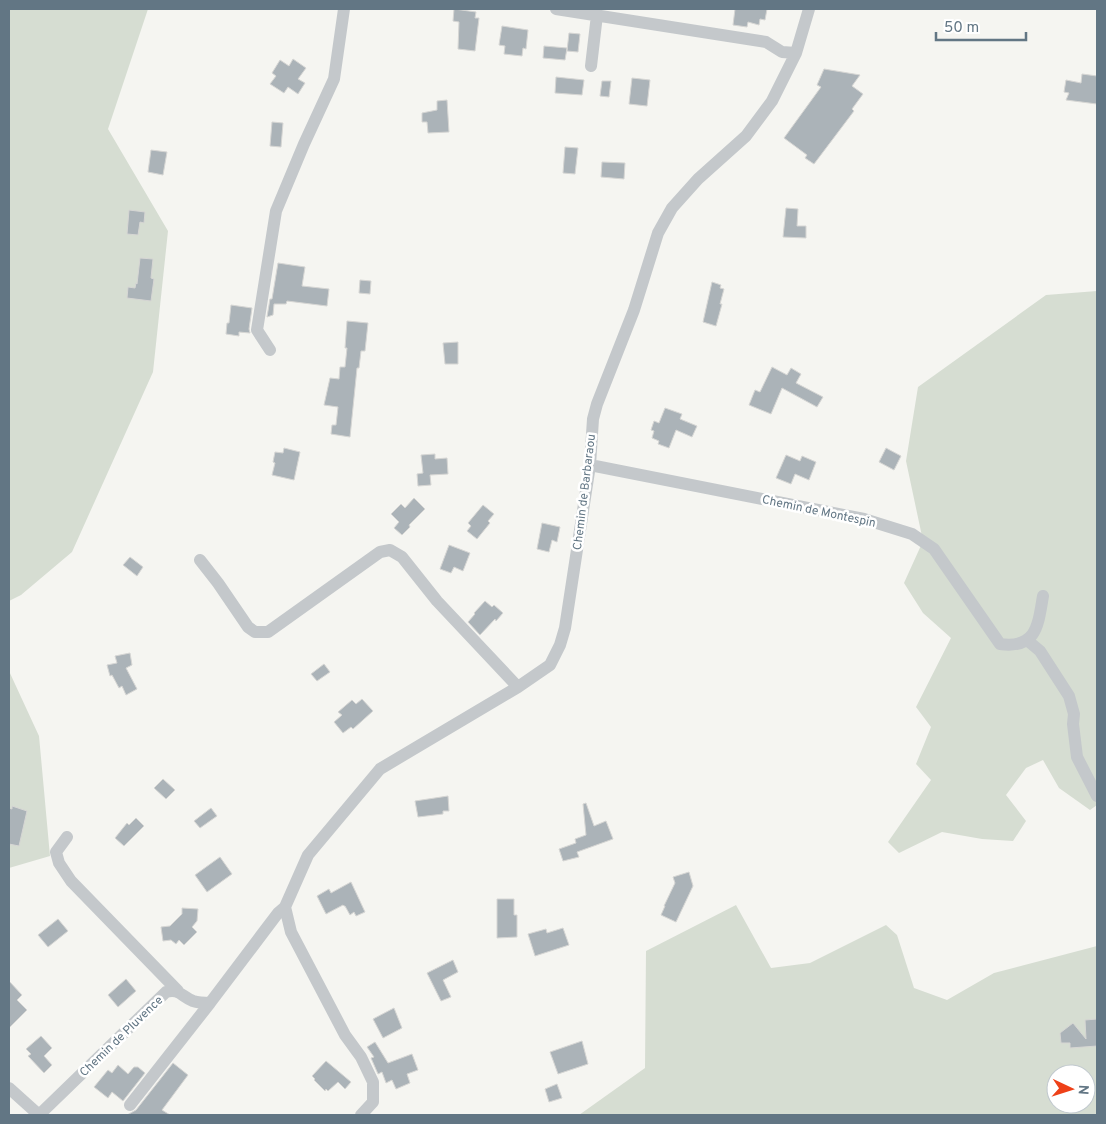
<svg xmlns="http://www.w3.org/2000/svg" width="1106" height="1124" font-family="Overpass,sans-serif">
<rect width="100%" height="100%" fill="#f5f5f1"/>
<path fill="#d6ddd2" fill-rule="evenodd" d="M 9,9 L 148,9 L 108,129 L 168,231 L 153,372 L 72,552 L 21,595 L 9,601 Z
M 1097,291 L 1097,805 L 1090,810 L 1059,788 L 1043,760 L 1026,768 L 1006,795 L 1026,821 L 1013,841 L 982,839 L 942,832 L 899,853 L 888,842 L 931,780 L 916,764 L 931,727 L 916,707 L 951,638 L 923,613 L 904,583 L 923,541 L 906,461 L 918,387 L 1046,295 Z
M 9,671 L 39,736 L 50,856 L 9,868 Z
M 736,905 L 771,968 L 810,963 L 886,925 L 897,935 L 914,988 L 947,1000 L 994,973 L 1097,946 L 1097,1115 L 579,1115 L 645,1068 L 646,951 ZM 1056,1074 L 1086,1074 L 1086,1104 L 1056,1104 Z"/>
<path fill="#abb3b8" stroke="#d6d6d4" d="M 454,9 L 476,12 L 475,18 L 479,18 L 475,51 L 458,49 L 459,22 L 453,21 Z
M 735,9 L 767,9 L 765,20 L 760,19 L 759,25 L 748,22 L 747,27 L 733,25 Z
M 502,26 L 528,30 L 526,49 L 523,48 L 522,56 L 504,54 L 505,46 L 499,45 Z
M 569,33 L 580,34 L 578,52 L 567,51 Z
M 544,46 L 567,48 L 565,60 L 543,58 Z
M 293,59 L 306,68 L 298,79 L 305,83 L 298,94 L 288,87 L 284,93 L 270,84 L 276,76 L 272,73 L 280,60 L 289,66 Z
M 824,69 L 860,75 L 852,86 L 863,94 L 852,109 L 854,111 L 814,164 L 805,158 L 807,155 L 784,138 L 821,87 L 817,85 Z
M 1082,74 L 1097,76 L 1097,104 L 1066,100 L 1069,93 L 1064,92 L 1066,80 L 1081,83 Z
M 556,77 L 584,80 L 582,95 L 555,93 Z
M 632,78 L 650,80 L 647,106 L 629,104 Z
M 602,81 L 611,81 L 609,97 L 600,96 Z
M 447,100 L 449,132 L 428,133 L 427,122 L 422,122 L 422,113 L 437,110 L 437,101 Z
M 272,122 L 283,123 L 281,147 L 270,146 Z
M 565,147 L 578,148 L 575,174 L 563,173 Z
M 151,150 L 167,152 L 163,175 L 148,172 Z
M 602,162 L 625,163 L 624,179 L 601,177 Z
M 786,208 L 798,209 L 797,226 L 806,226 L 806,238 L 783,237 Z
M 129,210 L 145,212 L 144,223 L 140,222 L 138,235 L 127,234 Z
M 140,258 L 153,259 L 151,278 L 154,279 L 151,301 L 127,298 L 128,287 L 135,288 L 136,283 L 137,284 Z
M 278,263 L 305,267 L 302,286 L 329,289 L 327,306 L 287,301 L 286,304 L 274,304 L 273,315 L 267,317 L 270,299 L 272,299 Z
M 360,280 L 371,281 L 370,294 L 359,293 Z
M 712,282 L 721,285 L 720,288 L 724,289 L 720,304 L 722,304 L 716,326 L 703,322 Z
M 231,305 L 252,308 L 249,329 L 250,333 L 239,332 L 239,336 L 226,334 L 227,323 L 229,323 Z
M 347,321 L 368,323 L 365,351 L 361,351 L 359,368 L 357,368 L 350,437 L 331,434 L 332,425 L 336,425 L 338,407 L 324,405 L 330,378 L 339,379 L 340,367 L 345,367 L 347,348 L 345,348 Z
M 458,342 L 458,364 L 445,364 L 443,343 Z
M 772,367 L 787,375 L 791,368 L 801,374 L 796,383 L 823,397 L 817,407 L 782,388 L 771,414 L 749,405 L 755,390 L 760,392 Z
M 665,408 L 682,414 L 680,419 L 697,426 L 692,437 L 676,430 L 669,448 L 658,444 L 659,441 L 652,438 L 654,431 L 651,430 L 654,421 L 659,423 Z
M 284,448 L 300,452 L 294,480 L 272,475 L 275,463 L 273,462 L 275,452 L 283,453 Z
M 886,448 L 901,456 L 894,470 L 879,462 Z
M 435,454 L 435,459 L 447,458 L 448,474 L 430,475 L 431,485 L 418,486 L 417,474 L 423,473 L 421,455 Z
M 786,455 L 800,461 L 802,456 L 816,462 L 809,480 L 795,474 L 791,484 L 776,478 Z
M 414,498 L 425,509 L 409,525 L 410,527 L 402,535 L 394,528 L 399,522 L 391,514 L 401,504 L 405,508 Z
M 483,505 L 494,514 L 488,521 L 490,523 L 477,539 L 467,531 L 471,526 L 468,523 Z
M 542,523 L 560,527 L 557,542 L 552,540 L 549,552 L 537,549 Z
M 449,545 L 470,553 L 463,571 L 454,567 L 451,573 L 440,569 Z
M 130,557 L 143,567 L 137,576 L 123,565 Z
M 485,601 L 492,607 L 494,605 L 503,613 L 496,621 L 495,619 L 480,635 L 468,622 L 475,614 L 474,613 Z
M 130,653 L 132,665 L 126,668 L 137,689 L 126,695 L 122,686 L 119,688 L 112,675 L 110,676 L 107,665 L 117,663 L 115,656 Z
M 324,664 L 330,672 L 317,681 L 311,674 Z
M 362,699 L 373,711 L 353,729 L 351,727 L 343,733 L 334,722 L 342,715 L 338,712 L 352,700 L 356,704 Z
M 163,779 L 175,790 L 166,799 L 154,788 Z
M 448,796 L 449,811 L 443,811 L 443,814 L 418,817 L 415,801 Z
M 586,803 L 594,826 L 606,821 L 613,839 L 577,852 L 579,857 L 563,861 L 559,849 L 576,843 L 575,839 L 586,835 L 583,804 Z
M 12,806 L 27,811 L 19,846 L 9,844 L 9,808 L 12,809 Z
M 211,808 L 217,816 L 200,828 L 194,821 Z
M 136,818 L 144,826 L 124,846 L 115,838 L 127,823 L 129,825 Z
M 220,857 L 232,874 L 207,892 L 195,875 Z
M 689,872 L 693,886 L 676,922 L 661,915 L 665,906 L 664,906 L 675,883 L 673,877 Z
M 351,882 L 365,912 L 356,916 L 354,912 L 350,915 L 345,906 L 344,906 L 343,905 L 326,914 L 317,896 L 329,889 L 331,893 Z
M 497,899 L 514,899 L 514,915 L 517,915 L 517,937 L 497,938 Z
M 182,908 L 198,909 L 197,921 L 192,927 L 197,932 L 184,945 L 179,940 L 176,944 L 171,940 L 163,941 L 161,927 L 170,926 L 182,914 Z
M 58,919 L 68,931 L 48,947 L 38,935 Z
M 563,928 L 569,945 L 535,956 L 528,934 L 546,929 L 547,933 Z
M 453,960 L 458,972 L 443,980 L 451,997 L 441,1001 L 427,973 Z
M 126,979 L 136,991 L 118,1007 L 108,995 Z
M 9,981 L 22,995 L 17,1000 L 27,1010 L 9,1028 Z
M 394,1008 L 402,1028 L 383,1038 L 373,1019 Z
M 1097,1019 L 1097,1046 L 1070,1048 L 1070,1043 L 1061,1043 L 1060,1033 L 1073,1023 L 1086,1039 L 1085,1020 Z
M 41,1036 L 52,1048 L 44,1056 L 52,1065 L 44,1073 L 28,1056 L 31,1054 L 26,1049 Z
M 582,1041 L 588,1064 L 558,1074 L 550,1052 Z
M 375,1042 L 388,1063 L 412,1054 L 418,1070 L 407,1074 L 410,1083 L 396,1089 L 392,1080 L 386,1083 L 382,1072 L 378,1074 L 371,1058 L 374,1057 L 367,1047 Z
M 326,1061 L 351,1082 L 345,1089 L 338,1082 L 328,1091 L 326,1089 L 325,1091 L 314,1080 L 315,1079 L 312,1076 Z
M 173,1063 L 188,1075 L 162,1110 L 170,1115 L 127,1115 L 136,1110 Z
M 118,1065 L 128,1074 L 134,1067 L 138,1067 L 145,1073 L 123,1101 L 112,1092 L 108,1098 L 94,1087 L 108,1070 L 112,1073 Z
M 557,1084 L 562,1098 L 549,1102 L 545,1089 Z"/>
<g fill="none" stroke-linecap="round" stroke-linejoin="round">
<path stroke="#c4c8cb" stroke-width="12" d="M 556,9 L 766,42 L 782,52 L 796,53
M 591,66 L 597,15
M 270,350 L 257,330 L 276,211 L 304,144 L 334,79 L 344,9
M 590,465 L 864,519 L 912,534 L 934,549 L 1000,644 C 1037,649 1038,625 1043,596
M 200,560 L 218,583 L 248,627 L 255,632 L 268,632 L 380,552 L 390,550 L 402,557 L 437,601 L 518,687
M 1027,640 L 1040,651 L 1069,696 L 1074,714 L 1073,724 L 1077,757 L 1097,796
M 67,837 L 56,852 L 59,863 L 71,881 L 178,991
M 285,907 L 291,932 L 345,1035 L 361,1057 L 373,1082 L 373,1102 L 361,1115
M 9,1088 L 39,1115
M 130,1105 L 210,1003
M 39,1115 L 166,992 C 179,988 182,997 193,1001 C 199,1003 204,1003 210,1003 L 278,913 L 285,907 L 308,855 L 380,769 L 518,687 L 550,665 L 560,645 L 565,628 L 590,465 L 593,419 L 597,404 L 634,310 L 658,233 L 672,208 L 698,179 L 746,136 L 772,101 L 796,53 L 809,9"/>
</g>
<g text-anchor="middle" stroke-width="5" stroke-linejoin="round" paint-order="stroke">
<g font-size="12" fill="#627684" stroke="#fff">
<text transform="translate(584 492) rotate(-83)" y="4">Chemin de Barbaraou</text>
<text transform="translate(819 511) rotate(12)" y="4">Chemin de Montespin</text>
<text transform="translate(121 1036) rotate(-44)" y="4">Chemin de Pluvence</text>
</g>
</g>
<rect width="1106" height="1124" fill="none" stroke="#627684" stroke-width="20"/>
<g transform="translate(1071 1089) rotate(94)"><circle r="24" fill="#ffffff" stroke="#c0c8ce"/>
<path d="M0-4L9 19L0 12L-9 19Z" fill="#ee4018"/>
<text y="-8" font-size="14" font-weight="bold" text-anchor="middle" fill="#627684">N</text>
</g>
<path d="M936 32v8h90v-8" fill="none" stroke="#627684" stroke-width="2.5"/>
<text x="944" y="32" font-size="15" fill="#627684" stroke="#ffffff" stroke-width="4" paint-order="stroke">50 m</text>
</svg>
